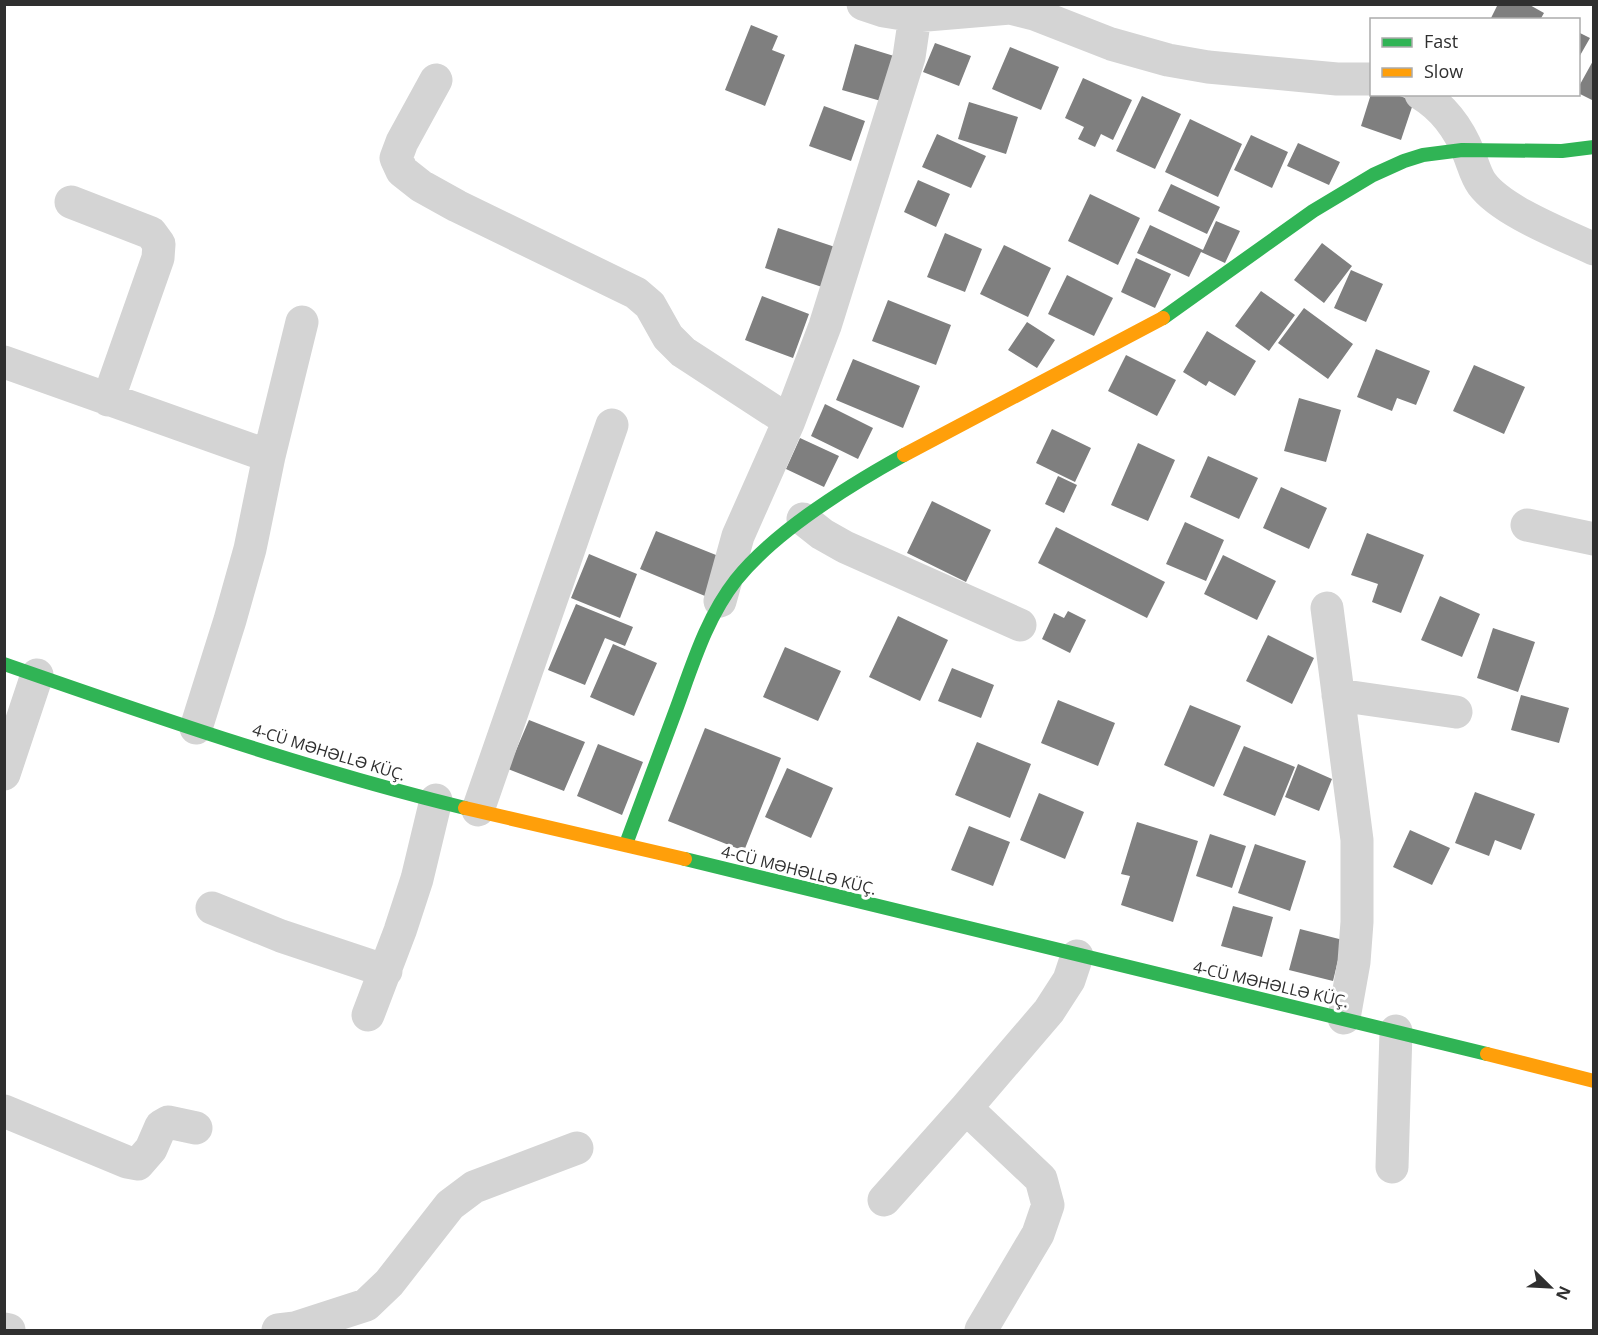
<svg xmlns="http://www.w3.org/2000/svg" width="1598" height="1335" font-family="'Open Sans',sans-serif">
<rect width="100%" height="100%" fill="#fff"/>
<path fill="#7f7f7f" d="M 1498,4 L 1528,4 L 1544,13 L 1540,20 L 1490,20 Z
M 751,25 L 778,36 L 772,50 L 785,55 L 765,106 L 725,90 Z
M 1578,32 L 1590,38 L 1578,59 Z
M 935,43 L 971,56 L 959,86 L 923,72 Z
M 855,44 L 894,56 L 881,101 L 842,90 Z
M 1010,47 L 1059,67 L 1041,110 L 992,89 Z
M 1594,59 L 1594,101 L 1578,93 L 1578,88 Z
M 1083,78 L 1132,100 L 1113,140 L 1101,134 L 1095,147 L 1078,139 L 1084,127 L 1065,118 Z
M 1371,94 L 1394,94 L 1414,101 L 1401,140 L 1361,126 Z
M 1142,96 L 1181,114 L 1155,169 L 1116,151 Z
M 969,102 L 1018,117 L 1006,154 L 958,139 Z
M 824,106 L 865,121 L 851,161 L 809,146 Z
M 1190,119 L 1242,144 L 1218,197 L 1165,172 Z
M 937,134 L 986,156 L 971,188 L 922,167 Z
M 1251,135 L 1288,152 L 1272,188 L 1234,170 Z
M 1298,143 L 1340,162 L 1329,185 L 1287,166 Z
M 918,180 L 950,194 L 936,227 L 904,212 Z
M 1171,184 L 1220,207 L 1207,234 L 1158,211 Z
M 1090,194 L 1140,218 L 1118,265 L 1068,241 Z
M 1216,221 L 1240,231 L 1225,263 L 1201,252 L 1189,277 L 1137,253 L 1150,225 L 1203,250 Z
M 778,228 L 838,248 L 825,288 L 765,268 Z
M 945,233 L 982,249 L 965,292 L 927,277 Z
M 1322,243 L 1352,266 L 1324,303 L 1294,280 Z
M 1004,245 L 1051,268 L 1028,317 L 980,294 Z
M 1136,258 L 1171,274 L 1155,308 L 1121,292 Z
M 1351,270 L 1383,284 L 1366,322 L 1334,308 Z
M 1067,275 L 1113,298 L 1094,336 L 1048,314 Z
M 1261,291 L 1295,315 L 1269,351 L 1235,326 Z
M 762,296 L 809,314 L 793,358 L 745,340 Z
M 888,300 L 951,325 L 936,365 L 872,341 Z
M 1304,308 L 1353,344 L 1328,379 L 1278,343 Z
M 1027,322 L 1055,340 L 1037,368 L 1008,350 Z
M 1207,331 L 1256,361 L 1235,396 L 1209,381 L 1206,386 L 1183,372 Z
M 1376,349 L 1430,371 L 1416,405 L 1397,398 L 1392,411 L 1357,397 Z
M 1126,355 L 1176,380 L 1157,416 L 1108,391 Z
M 853,359 L 920,386 L 903,428 L 836,400 Z
M 1474,365 L 1525,387 L 1504,434 L 1453,411 Z
M 1299,398 L 1341,410 L 1326,462 L 1284,451 Z
M 825,404 L 873,428 L 858,459 L 811,436 Z
M 1052,429 L 1091,448 L 1075,482 L 1036,463 Z
M 800,438 L 839,456 L 824,487 L 786,469 Z
M 1138,443 L 1175,460 L 1148,521 L 1111,505 Z
M 1208,456 L 1258,478 L 1239,519 L 1190,497 Z
M 1058,476 L 1077,485 L 1064,513 L 1045,504 Z
M 1281,487 L 1327,508 L 1309,549 L 1263,528 Z
M 932,501 L 991,530 L 966,582 L 907,553 Z
M 1185,522 L 1224,540 L 1206,581 L 1166,564 Z
M 1056,527 L 1165,582 L 1147,618 L 1038,563 Z
M 656,531 L 721,557 L 705,596 L 640,569 Z
M 1367,533 L 1424,555 L 1401,613 L 1372,602 L 1378,584 L 1351,575 Z
M 589,554 L 637,574 L 620,618 L 571,598 Z
M 1223,555 L 1276,581 L 1257,620 L 1204,594 Z
M 1440,596 L 1480,614 L 1462,657 L 1421,640 Z
M 576,604 L 633,627 L 625,646 L 605,638 L 585,685 L 548,670 Z
M 1068,611 L 1086,620 L 1070,653 L 1042,639 L 1054,613 L 1064,618 Z
M 898,616 L 948,640 L 920,701 L 869,677 Z
M 1493,628 L 1535,642 L 1518,692 L 1477,678 Z
M 1268,635 L 1314,658 L 1292,704 L 1246,681 Z
M 613,644 L 657,663 L 634,716 L 590,697 Z
M 785,647 L 841,671 L 818,721 L 763,697 Z
M 952,668 L 994,685 L 981,718 L 938,701 Z
M 1521,695 L 1569,708 L 1559,743 L 1511,730 Z
M 1058,700 L 1115,723 L 1098,766 L 1041,743 Z
M 1190,705 L 1241,726 L 1214,787 L 1164,765 Z
M 529,720 L 585,742 L 564,791 L 508,769 Z
M 705,728 L 781,758 L 744,851 L 668,821 Z
M 977,742 L 1031,764 L 1010,818 L 955,795 Z
M 598,744 L 643,762 L 622,815 L 577,796 Z
M 1244,746 L 1295,767 L 1275,816 L 1223,795 Z
M 1298,764 L 1332,779 L 1319,811 L 1285,797 Z
M 787,768 L 833,788 L 811,838 L 765,817 Z
M 1475,792 L 1535,814 L 1521,850 L 1495,840 L 1489,856 L 1455,843 Z
M 1039,793 L 1084,812 L 1065,859 L 1020,840 Z
M 1137,822 L 1198,841 L 1173,922 L 1121,905 L 1130,876 L 1121,874 Z
M 969,826 L 1010,842 L 993,886 L 951,870 Z
M 1410,830 L 1450,848 L 1432,885 L 1393,867 Z
M 1210,834 L 1246,846 L 1232,888 L 1196,876 Z
M 1255,844 L 1306,861 L 1290,911 L 1238,893 Z
M 1233,906 L 1273,917 L 1262,957 L 1221,946 Z
M 1300,929 L 1343,940 L 1333,981 L 1289,970 Z"/>
<g fill="none" stroke-linecap="round" stroke-linejoin="round">
<path stroke="#d4d4d4" stroke-width="33" d="M 863,4 L 884,11 L 915,16 L 1010,8 L 1034,14 L 1111,44 L 1168,60 L 1208,67 L 1337,79 L 1372,79
M 436,80 L 402,142 L 396,158 L 402,171 L 421,186 L 457,206 L 636,293 L 650,305 L 668,337 L 683,352 L 789,421
M 1421,94 C 1444,108 1459,129 1469,154 C 1473,164 1476,176 1482,184 C 1502,211 1562,234 1594,249
M 71,202 L 151,233 L 159,244 L 158,258 L 108,400
M 4,362 L 269,456 L 250,549 L 230,620 L 196,728
M 269,456 L 302,322
M 803,519 L 822,534 L 845,547 L 1020,625
M 1527,525 L 1594,539
M 720,601 L 738,536 L 789,421 L 825,326 L 909,57 L 915,16
M 1327,608 L 1357,840 L 1357,922 L 1354,962 L 1344,1018
M 1338,695 L 1456,712
M 4,774 L 37,675
M 478,810 L 612,425
M 212,908 L 281,936 L 386,971
M 368,1015 L 400,931 L 417,879 L 436,800
M 4,1111 L 127,1162 L 138,1164 L 151,1149 L 161,1126 L 168,1122 L 196,1128
M 1392,1167 L 1396,1031
M 884,1200 L 966,1108
M 4,1329 L 9,1330
M 278,1330 L 295,1328 L 366,1305 L 389,1283 L 450,1205 L 474,1187 L 577,1148
M 981,1330 L 1038,1234 L 1048,1205 L 1041,1179 L 966,1108 L 1049,1011 L 1069,980 L 1077,956"/>
<path stroke="#30b455" stroke-width="14" d="M 1163,318 L 1313,211 L 1373,175 L 1404,161 L 1423,155 L 1462,150 L 1562,151 L 1594,147
M 4,664 C 156,717 309,770 465,808
M 626,844 C 643,798 660,753 677,707 C 693,663 707,617 736,580 C 776,530 848,486 904,455
M 685,859 L 1487,1054"/>
<path stroke="#ff9f0a" stroke-width="14" d="M 904,455 L 1163,318
M 465,808 L 685,859
M 1487,1054 L 1594,1081"/>
</g>
<g text-anchor="middle" stroke-width="6" stroke-linejoin="round" paint-order="stroke">
<g font-size="16" fill="#2f2f2f" stroke="#fff">
<text transform="translate(329 752) rotate(17)" y="6">4-CÜ MƏHƏLLƏ KÜÇ.</text>
<text transform="translate(799 870) rotate(14)" y="6">4-CÜ MƏHƏLLƏ KÜÇ.</text>
<text transform="translate(1271 984) rotate(13)" y="6">4-CÜ MƏHƏLLƏ KÜÇ.</text>
</g>
</g>
<rect width="1598" height="1335" fill="none" stroke="#2f2f2f" stroke-width="12"/>
<rect x="1370" y="18" width="210" height="78" fill="#ffffff" stroke="#acacac" stroke-width="1.5"/>
<rect x="1382" y="38" width="30" height="9" fill="#30b455" stroke="#acacac" stroke-width="1.5"/>
<text x="1424" y="48" font-size="18" fill="#2f2f2f">Fast</text>
<rect x="1382" y="68" width="30" height="9" fill="#ff9f0a" stroke="#acacac" stroke-width="1.5"/>
<text x="1424" y="78" font-size="18" fill="#2f2f2f">Slow</text>
<g transform="translate(1550 1287) rotate(114)" stroke="#ffffff" stroke-width="4.5" paint-order="stroke">
<path d="M0-4.5L10 22L0 15L-10 22Z" fill="#2f2f2f"/>
<text y="-9" font-size="16" font-weight="bold" text-anchor="middle" fill="#2f2f2f">N</text>
</g>
</svg>
